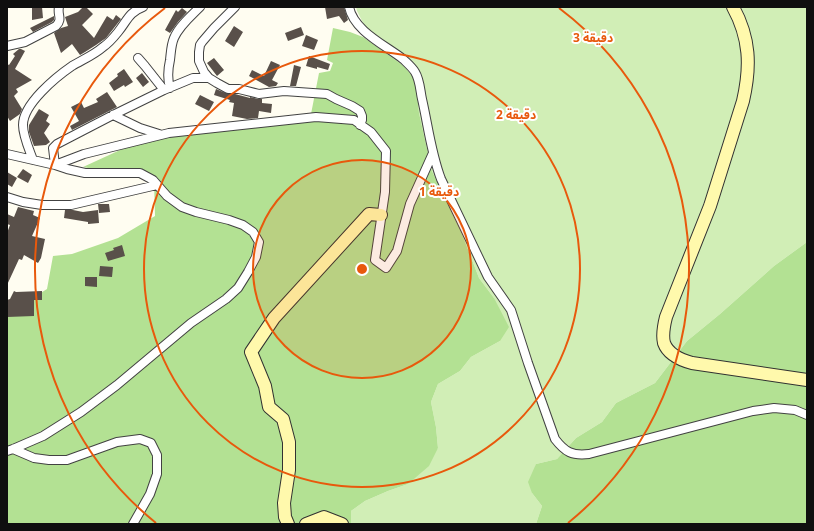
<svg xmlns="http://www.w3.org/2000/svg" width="814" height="531" font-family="Georgia,'Noto Sans Arabic',serif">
<rect width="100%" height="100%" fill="#fffdf1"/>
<path fill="#d1eeb6" d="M 356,7 L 807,7 L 807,242 L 774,266 L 720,314 L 687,341 L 655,383 L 616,403 L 602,422 L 576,438 L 557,459 L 536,464 L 532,493 L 542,506 L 536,524 L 351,524 L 351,511 L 365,501 L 388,491 L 408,484 L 438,448 L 436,427 L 431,402 L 438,384 L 460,371 L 471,357 L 500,341 L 494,298 L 479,278 L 462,234 L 432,171 L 419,113 L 417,93 L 413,77 L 404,66 L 390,56 L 365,27 L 357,11 Z"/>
<path fill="#b3e193" d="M 333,28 L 350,32 L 363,37 L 404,66 L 413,77 L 417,93 L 419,113 L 432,171 L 462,234 L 479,278 L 494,298 L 509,327 L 500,341 L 471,357 L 460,371 L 438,384 L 431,402 L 436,427 L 438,448 L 429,466 L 408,484 L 388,491 L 365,501 L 351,511 L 351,524 L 7,524 L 7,314 L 47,289 L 53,256 L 72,254 L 118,238 L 155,216 L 154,181 L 83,167 L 131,145 L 192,130 L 311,114 L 319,73 L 330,71 L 333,63 L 327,60 Z
M 807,242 L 807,524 L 536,524 L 542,506 L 532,493 L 528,482 L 536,464 L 557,459 L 576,438 L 602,422 L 616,403 L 655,383 L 687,341 L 720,314 L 774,266 Z"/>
<path fill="#59504a" d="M 32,7 L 42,7 L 43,18 L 32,20 Z
M 83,7 L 86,7 L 93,14 L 82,25 L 94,38 L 107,16 L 113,20 L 116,15 L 121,19 L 106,38 L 96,45 L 85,52 L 80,55 L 72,44 L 61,53 L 54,33 L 61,28 L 68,26 L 65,17 L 78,12 Z
M 325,7 L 344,7 L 348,20 L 344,23 L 339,16 L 327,19 Z
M 182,8 L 187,12 L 178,22 L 170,33 L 165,30 L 176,10 L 178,12 Z
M 54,16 L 54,20 L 52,22 L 33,32 L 30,28 Z
M 234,26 L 243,32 L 234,47 L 225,41 Z
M 301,27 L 304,35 L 288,41 L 285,33 Z
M 306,35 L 318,40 L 314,50 L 302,46 Z
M 19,49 L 21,49 L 25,51 L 15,69 L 32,80 L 16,89 L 18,92 L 14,96 L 22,109 L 20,114 L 10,121 L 7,116 L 7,64 L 9,65 L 15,56 L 13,54 Z
M 309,56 L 330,64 L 328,70 L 317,67 L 317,69 L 306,66 Z
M 214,58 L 224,70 L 217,76 L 207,63 Z
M 271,61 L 280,65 L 272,80 L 278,83 L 276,86 L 269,87 L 249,76 L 252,70 L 264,76 Z
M 294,65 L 301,67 L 296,86 L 290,86 Z
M 124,69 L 133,82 L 125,87 L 124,85 L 114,91 L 109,83 L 118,76 L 117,74 Z
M 142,73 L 149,82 L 143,87 L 136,78 Z
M 216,89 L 228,94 L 235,94 L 250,98 L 250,97 L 258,99 L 262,99 L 262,103 L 272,104 L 271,113 L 259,111 L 258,118 L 247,119 L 232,116 L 234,103 L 229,102 L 230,100 L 214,95 Z
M 107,92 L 117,107 L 72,130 L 70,126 L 79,121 L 71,107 L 81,102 L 84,108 L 98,102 L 96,99 Z
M 200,95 L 214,102 L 209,111 L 195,104 Z
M 39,109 L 49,115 L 46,121 L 50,124 L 44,133 L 50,142 L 46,145 L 34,146 L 29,132 L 29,125 Z
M 23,169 L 32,175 L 28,183 L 17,177 Z
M 7,172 L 17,178 L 12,187 L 7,184 Z
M 98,204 L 109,204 L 110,212 L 99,213 Z
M 18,207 L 34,211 L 33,215 L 40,218 L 32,236 L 45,239 L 41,258 L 38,263 L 24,255 L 22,260 L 19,259 L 7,285 L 7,233 L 10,225 L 7,224 L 7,214 L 14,217 Z
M 65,210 L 73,210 L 83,212 L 98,210 L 99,223 L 88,224 L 88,222 L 64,218 Z
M 122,245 L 125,256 L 108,261 L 105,253 L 114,250 L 113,248 Z
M 100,266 L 113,267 L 112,277 L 99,276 Z
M 85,277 L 97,277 L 97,287 L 85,286 Z
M 14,291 L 16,292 L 42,291 L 42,300 L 34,300 L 34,316 L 7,317 L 7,300 L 10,299 Z"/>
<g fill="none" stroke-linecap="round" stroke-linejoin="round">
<defs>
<path id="street" d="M 235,7 L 214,28 L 202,42 L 200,45 L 199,52 L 199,61 L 204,72 L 209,78 L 217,83 L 228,89 L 239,89 L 259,94 L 284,91 L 327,94 L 336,99 L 352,106 L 360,111 L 362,116 L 362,120 L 360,125
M 349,7 C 354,31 385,45 403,59 C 407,63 412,67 415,72 C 420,80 420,90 422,99 C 428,125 431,153 441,179 L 488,277 L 511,310 L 528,363 L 555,439 C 565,452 572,456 589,454 L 753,411 L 774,408 L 795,410 L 807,415
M 7,46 L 25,42 L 56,26 C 63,19 57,15 59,7
M 138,58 L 145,66 L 164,90
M 209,78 L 193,78 L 164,90 L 113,115 L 57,144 L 53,148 L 55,165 L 84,154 L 169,133 L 316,117 L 354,120 L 371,132 L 386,151 L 385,192 L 375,260 L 386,268 L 397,251 L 410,204 L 433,153
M 170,88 C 167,78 168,69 170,60 C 171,52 171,45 174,38 C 179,26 191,16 200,7
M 113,115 L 140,128 L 159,134
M 7,154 L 55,165 L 67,169 L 85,173 L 140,173 L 153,180 L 167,196 L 182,207 L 196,212 L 229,220 L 243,225 L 253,232 L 259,242 L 256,257 L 248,272 L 238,288 L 226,299 L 191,323 L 117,385 L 81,412 L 43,436 L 13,449 L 7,451
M 33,160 C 29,149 23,136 23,125 C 23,104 56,77 72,66 C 82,60 94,55 103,47 C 109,43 114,37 118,32 C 127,21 129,12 143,7
M 7,197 L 23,202 L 42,205 L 71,205 L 157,185
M 13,449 L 34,458 L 49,460 L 67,460 L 117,442 L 140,439 L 151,443 L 157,455 L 157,474 L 150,494 L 133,524"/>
<path id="secondary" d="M 733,7 C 750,38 751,66 743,101 L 710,206 L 666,317 C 664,325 662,335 664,343 C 668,354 681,360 692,363 L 807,380
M 288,524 L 285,517 L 284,503 L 289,470 L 289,442 L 283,419 L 269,407 L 265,386 L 251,352 L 274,318 L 369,214 L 381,215
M 306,524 L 324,517 L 342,524"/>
</defs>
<use href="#street" stroke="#424242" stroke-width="10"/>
<use href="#secondary" stroke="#313131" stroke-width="14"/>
<use href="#street" stroke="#fff" stroke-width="8"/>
<use href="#secondary" stroke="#fff9ac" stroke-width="12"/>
</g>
<circle cx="362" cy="269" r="109" fill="#e8590c" fill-opacity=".12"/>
<g fill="none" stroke="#e8590c" stroke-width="2">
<circle cx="362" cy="269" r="109"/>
<circle cx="362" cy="269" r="218"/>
<path d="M156 523A327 327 0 0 1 165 8M559 8A327 327 0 0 1 568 523"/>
</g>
<circle cx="362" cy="269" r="6" fill="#e8590c" stroke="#fff" stroke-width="2"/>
<g font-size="12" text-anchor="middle" font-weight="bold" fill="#e8590c" stroke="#fff" stroke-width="4" stroke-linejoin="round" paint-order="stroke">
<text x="593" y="42">3 دقيقة</text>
<text x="516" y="119">2 دقيقة</text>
<text x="439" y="196">1 دقيقة</text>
</g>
<rect width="814" height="531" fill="none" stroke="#0f0f0f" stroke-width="16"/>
</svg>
